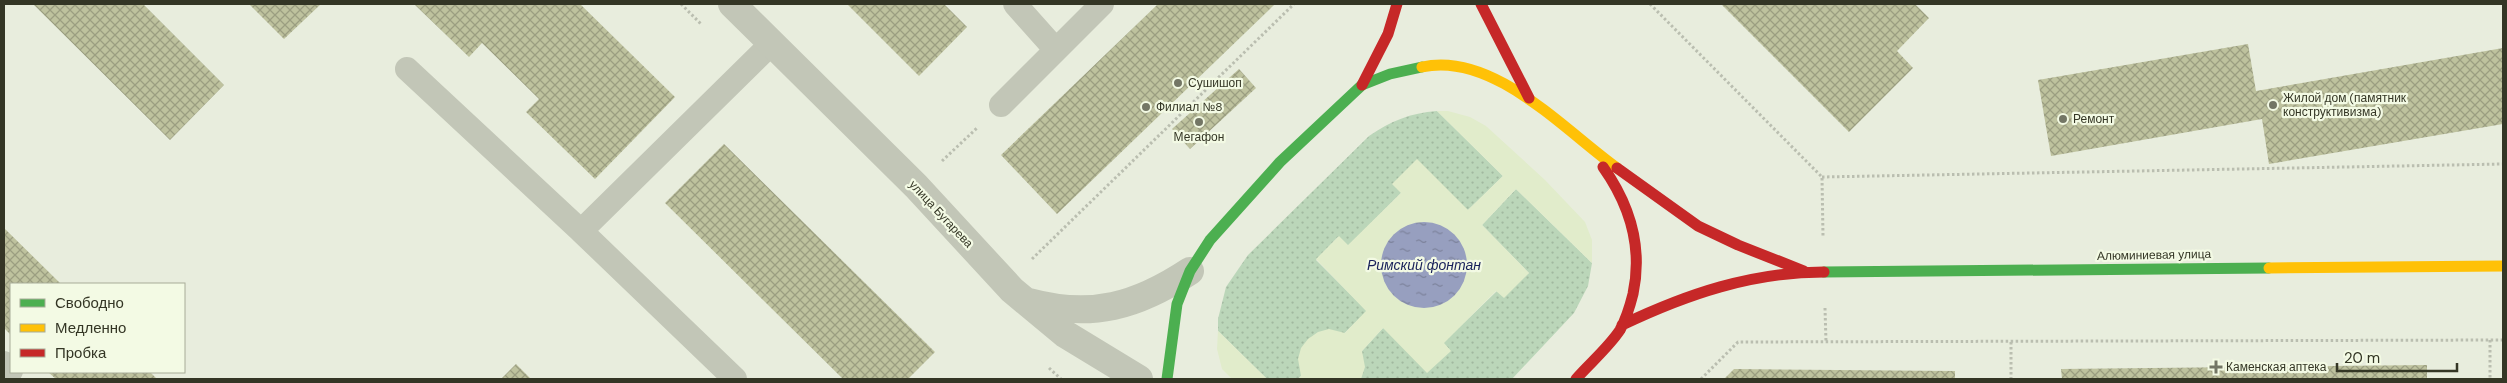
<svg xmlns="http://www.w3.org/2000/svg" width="2507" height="383" font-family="'DM Sans',sans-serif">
<defs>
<pattern id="grass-dots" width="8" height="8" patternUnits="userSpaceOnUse" patternTransform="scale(1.25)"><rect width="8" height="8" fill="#bbd6b9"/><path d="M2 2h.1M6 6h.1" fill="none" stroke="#a1b89f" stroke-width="1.8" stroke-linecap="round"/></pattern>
<pattern id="water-ripples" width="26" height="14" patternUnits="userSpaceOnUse" patternTransform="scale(1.25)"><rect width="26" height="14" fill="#979fbf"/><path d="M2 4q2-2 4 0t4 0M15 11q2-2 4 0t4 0" fill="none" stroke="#7c829b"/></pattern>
<pattern id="building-cross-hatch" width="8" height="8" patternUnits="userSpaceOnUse" patternTransform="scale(1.25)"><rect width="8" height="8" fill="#bec29e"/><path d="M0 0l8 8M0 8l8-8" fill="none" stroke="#9b9e81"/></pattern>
</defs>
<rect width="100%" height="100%" fill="#e8eddd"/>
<path fill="url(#grass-dots)" d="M 1437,111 L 1503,176 L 1468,210 L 1401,193 L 1348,246 L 1338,237 L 1316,260 L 1367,311 L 1298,379 L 1267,379 L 1218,331 L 1218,319 L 1226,287 L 1248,255 L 1369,136 C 1391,121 1410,113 1437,111 Z
M 1516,189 L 1592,263 L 1588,286 L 1574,313 L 1512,379 L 1361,379 L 1362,351 L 1383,328 L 1450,350 L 1443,343 L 1497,291 L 1529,273 L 1482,225 Z"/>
<path fill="#e1eccb" d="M 1437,111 L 1448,111 L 1470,117 L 1486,126 L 1545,180 L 1585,222 L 1592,240 L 1592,263 L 1516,189 L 1482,225 L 1529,273 L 1504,298 L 1496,291 L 1444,343 L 1451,351 L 1427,373 L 1383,328 L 1362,351 L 1365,367 L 1361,379 L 1298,379 L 1301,376 L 1298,359 L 1301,348 L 1308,339 L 1318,332 L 1329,329 L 1345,333 L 1366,311 L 1316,259 L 1339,236 L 1348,245 L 1401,193 L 1392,184 L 1417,159 L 1468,210 L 1503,176 Z
M 1218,331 L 1267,379 L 1232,379 L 1222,369 L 1217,349 Z"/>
<path fill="url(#water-ripples)" d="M1381 265a43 43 0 1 1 86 0a43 43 0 1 1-86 0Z"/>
<path fill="url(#building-cross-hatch)" d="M 33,4 L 143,4 L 224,85 L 170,140 Z
M 249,4 L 321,4 L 284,39 Z
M 414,4 L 580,4 L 675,97 L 595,179 L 526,112 L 539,99 L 482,43 L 469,57 Z
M 847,4 L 944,4 L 967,27 L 919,76 Z
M 1158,4 L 1275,4 L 1057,214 L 1001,155 Z
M 1721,4 L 1915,4 L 1929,18 L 1897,51 L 1913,68 L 1849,132 Z
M 2248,44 L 2256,91 L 2503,48 L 2503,124 L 2269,164 L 2262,119 L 2051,156 L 2038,80 Z
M 1239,69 L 1256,88 L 1190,149 L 1172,129 Z
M 724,144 L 935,352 L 908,379 L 843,379 L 665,203 Z
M 4,228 L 61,284 L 11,284 L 11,335 L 4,328 Z
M 516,364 L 531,379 L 501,379 Z
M 2427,365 L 2427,379 L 2062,379 L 2061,369 Z
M 1734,369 L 1955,371 L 1955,379 L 1724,379 Z
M 48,372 L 150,372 L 157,379 L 56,379 Z"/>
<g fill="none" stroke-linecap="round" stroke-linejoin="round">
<path stroke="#babeb0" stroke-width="3" stroke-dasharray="2.5 2.5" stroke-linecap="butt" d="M 681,4 L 702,25
M 1650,4 L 1822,177 L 1823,236
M 942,161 L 977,128
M 1822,177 L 2503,164
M 1032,259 L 1294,4
M 1825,308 L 1826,342
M 2490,340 L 2490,379
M 2011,342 L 2011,379
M 1049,368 L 1061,379
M 1701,379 L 1738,342 L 2503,340"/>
<path stroke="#c2c6b7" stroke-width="24" d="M 1015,4 L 1056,50
M 407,69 L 581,231
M 1001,105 L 1102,4
M 4,363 L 11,371
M 735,379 L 581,231 L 772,43"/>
<path stroke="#c2c6b7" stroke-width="28" d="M 732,4 L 916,186 L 1012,290 L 1065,334 L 1139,379
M 1029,302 C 1092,319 1137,306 1190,271"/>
<path stroke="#4caf50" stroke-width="11" d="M 1824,272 L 2269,268
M 1167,379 L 1177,304 L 1190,271 L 1210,240 L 1280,162 L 1362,85 L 1390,74 L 1422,67"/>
<path stroke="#ffc107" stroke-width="11" d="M 1422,67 C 1493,51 1564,130 1617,168
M 2269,268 L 2503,266"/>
<path stroke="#c62828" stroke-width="11" d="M 1481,4 L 1529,98
M 1362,85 L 1388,34 L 1397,4
M 1617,168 L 1698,226 L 1738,245 L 1804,271
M 1622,325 C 1687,294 1752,272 1824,272
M 1576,379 C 1590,363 1608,348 1620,330 C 1626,319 1630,306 1633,294 C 1643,247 1630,205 1603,167"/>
</g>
<g fill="#737665" stroke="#f3fae4" stroke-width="2">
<circle cx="1178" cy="83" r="5"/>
<circle cx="2273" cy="105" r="5"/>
<circle cx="1146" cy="107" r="5"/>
<circle cx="2063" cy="119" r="5"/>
<circle cx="1199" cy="122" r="5"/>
<path d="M2213.5 359.5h5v5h5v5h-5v5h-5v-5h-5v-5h5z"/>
</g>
<g text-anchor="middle" stroke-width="4.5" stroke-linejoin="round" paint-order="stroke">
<g font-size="12" fill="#343625" stroke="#f3fae4" text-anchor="start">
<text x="1188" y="87">Сушишоп</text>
<text x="2283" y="102">Жилой дом (памятник<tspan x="2283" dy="14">конструктивизма)</tspan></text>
<text x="1156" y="111">Филиал №8</text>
<text x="2073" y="123">Ремонт</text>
<text x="1199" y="141" text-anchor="middle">Мегафон</text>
<text x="2226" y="371">Каменская аптека</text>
</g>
<g font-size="12" fill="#343625" stroke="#f3fae4">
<text transform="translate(941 214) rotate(47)" y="4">улица Бугарева</text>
<text transform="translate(2154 255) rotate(-1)" y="4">Алюминиевая улица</text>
</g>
<g font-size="14" font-style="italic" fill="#18215a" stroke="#f3fae4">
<text x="1424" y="270">Римский фонтан</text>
</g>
</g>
<rect width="2507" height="383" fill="none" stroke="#343625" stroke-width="10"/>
<rect x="10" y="283" width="175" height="90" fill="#f3fae4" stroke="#a7ac98"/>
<rect x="20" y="299" width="25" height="8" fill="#4caf50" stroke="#a7ac98"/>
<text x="55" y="308" font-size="15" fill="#343625">Свободно</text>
<rect x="20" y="324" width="25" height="8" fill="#ffc107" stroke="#a7ac98"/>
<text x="55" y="333" font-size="15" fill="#343625">Медленно</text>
<rect x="20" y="349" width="25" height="8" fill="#c62828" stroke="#a7ac98"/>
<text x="55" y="358" font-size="15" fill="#343625">Пробка</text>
<path d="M2337 363v8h120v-8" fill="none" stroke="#343625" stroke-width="2.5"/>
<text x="2344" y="363" font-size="15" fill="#343625" stroke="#f3fae4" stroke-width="4" paint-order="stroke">20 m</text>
</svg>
